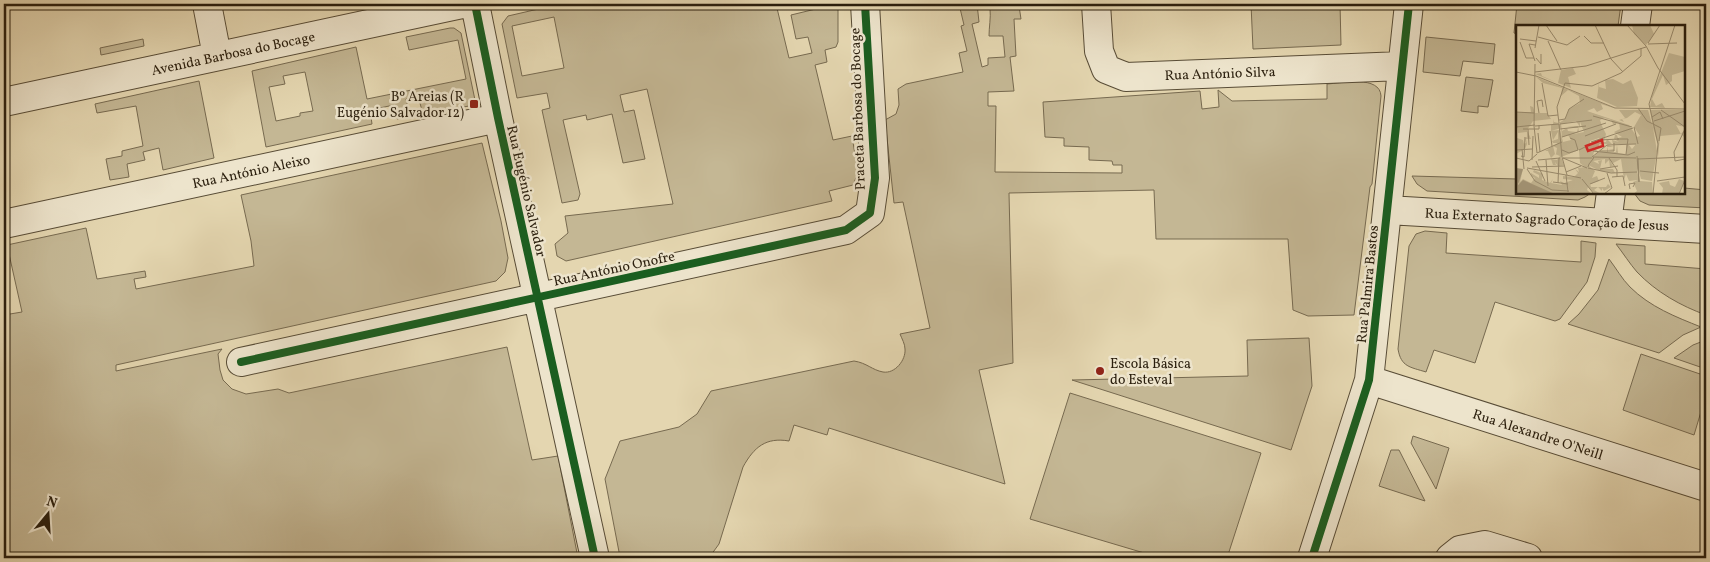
<svg xmlns="http://www.w3.org/2000/svg" width="1710" height="562" font-family="Vollkorn,serif">
<rect width="100%" height="100%" fill="#e4d6b0"/>
<filter id="stains"><feTurbulence type="fractalNoise" baseFrequency=".004" numOctaves="4"/><feColorMatrix values="0 0 0 0 .2 0 0 0 0 .09 0 0 0 0 .02 0 0 0 .5 -.17"/></filter>
<radialGradient id="worn" r=".72"><stop offset=".6" stop-color="#630" stop-opacity="0"/><stop offset="1" stop-color="#630" stop-opacity=".3"/></radialGradient>
<path fill="#c4b794" stroke="#776a50" fill-rule="evenodd" d="M 560,4 L 776,4 L 789,58 L 812,53 L 808,37 L 796,39 L 791,15 L 824,7 L 824,4 L 838,4 L 838,42 L 836,47 L 825,50 L 827,62 L 815,65 L 833,140 L 852,136 L 858,173 L 853,185 L 829,191 L 832,201 L 566,261 L 557,256 L 555,244 L 568,233 L 565,216 L 673,204 L 647,89 L 620,95 L 624,112 L 634,110 L 645,159 L 623,163 L 612,114 L 587,120 L 586,115 L 563,120 L 580,194 L 578,200 L 562,203 L 542,110 L 550,108 L 547,93 L 517,98 L 502,24 L 508,16 ZM 554,17 L 564,68 L 522,76 L 512,26 Z
M 959,4 L 977,4 L 979,22 L 972,24 L 982,67 L 988,65 L 988,58 L 1005,57 L 1003,36 L 989,36 C 989,27 991,18 990,8 L 1019,6 L 1021,19 L 1014,19 L 1016,56 L 1010,57 L 1014,91 L 988,92 L 988,106 L 996,106 L 995,172 L 1122,173 L 1122,165 L 1113,165 L 1112,161 L 1089,160 L 1089,147 L 1064,146 L 1064,138 L 1045,137 L 1043,102 L 1200,91 L 1202,109 L 1219,107 L 1218,90 L 1232,101 L 1327,99 L 1327,84 C 1342,83 1380,75 1381,96 L 1372,184 L 1370,187 L 1354,315 L 1308,316 L 1293,310 L 1288,239 L 1156,239 L 1154,190 L 1009,193 L 1013,363 L 979,370 L 1005,484 L 829,428 L 827,435 L 794,425 L 789,441 C 766,437 754,447 743,467 L 719,544 L 711,555 L 701,557 L 620,557 L 605,479 L 620,441 L 679,427 L 697,414 L 711,391 L 854,361 C 867,363 872,370 883,372 C 895,374 906,360 905,349 C 905,344 902,339 900,334 L 930,328 L 903,202 L 894,203 L 885,120 L 896,114 L 899,105 L 898,89 L 906,84 L 963,72 L 959,53 L 967,51 L 961,26 L 964,25 Z
M 1251,4 L 1340,4 L 1341,45 L 1253,49 Z
M 1517,4 L 1621,4 L 1618,26 L 1518,26 L 1517,34 L 1514,33 Z
M 450,28 L 454,28 L 461,33 L 475,100 L 469,106 L 423,114 L 418,96 L 406,99 L 410,116 L 397,119 L 394,105 L 370,110 L 372,124 L 266,147 L 252,71 L 356,47 L 367,99 L 466,79 L 458,40 L 409,50 L 406,37 ZM 305,72 L 313,111 L 300,113 L 300,116 L 276,121 L 269,87 L 285,84 L 283,76 Z
M 1426,37 L 1495,44 L 1493,64 L 1463,61 L 1460,76 L 1423,72 Z
M 143,39 L 144,46 L 101,55 L 100,48 Z
M 1466,77 L 1493,80 L 1488,107 L 1478,106 L 1478,113 L 1461,111 Z
M 199,81 L 214,158 L 163,170 L 159,148 L 143,152 L 145,160 L 127,164 L 129,177 L 110,180 L 106,159 L 122,156 L 122,151 L 143,146 L 136,106 L 97,113 L 95,104 Z
M 482,143 L 501,221 L 508,258 L 505,272 L 496,281 L 116,365 L 116,371 L 222,349 L 218,354 L 220,370 L 223,380 L 232,389 L 246,394 L 278,389 L 289,393 L 507,347 L 532,460 L 558,456 L 578,558 L 4,558 L 4,315 L 22,312 L 7,245 L 86,228 L 97,279 L 145,271 L 146,277 L 134,279 L 136,289 L 254,266 L 251,241 L 241,195 Z
M 1517,172 L 1518,192 L 1591,193 L 1585,197 L 1578,200 L 1427,191 L 1417,184 L 1412,176 L 1517,179 Z
M 1684,188 L 1706,190 L 1706,208 L 1649,205 L 1640,201 L 1634,193 L 1684,192 Z
M 1425,231 L 1447,233 L 1446,253 L 1581,262 L 1581,241 L 1596,243 L 1595,257 L 1587,282 L 1560,319 L 1555,321 L 1495,302 L 1475,363 L 1434,350 L 1426,372 C 1410,367 1401,367 1398,349 L 1409,246 L 1416,234 Z
M 1616,244 L 1645,246 L 1645,264 L 1706,269 L 1706,315 C 1681,306 1656,292 1637,272 C 1630,264 1623,253 1616,244 Z
M 1609,259 C 1616,268 1622,279 1630,287 C 1650,307 1676,317 1701,327 L 1683,335 L 1659,353 L 1568,324 L 1579,314 L 1598,290 Z
M 1309,338 L 1312,386 L 1291,450 L 1072,380 L 1248,376 L 1247,340 Z
M 1706,340 L 1706,369 L 1674,358 L 1693,345 Z
M 1641,354 L 1706,376 L 1706,395 L 1694,435 L 1623,410 Z
M 1070,393 L 1261,453 L 1227,558 L 1161,558 L 1030,519 Z
M 1413,436 L 1449,448 L 1436,489 L 1411,443 Z
M 1391,450 L 1399,450 L 1425,501 L 1379,486 Z"/>
<g fill="none" stroke-linecap="round" stroke-linejoin="round">
<defs>
<path id="minor" d="M 207,4 L 217,56
M 475,4 L 498,118 L 595,558
M 1096,4 L 1099,51 L 1106,69 L 1126,77 L 1402,66
M 1635,26 L 1638,4
M 4,102 L 462,4
M 1388,210 L 1706,229
M 1607,223 L 1611,192
M 4,224 L 498,118
M 241,362 L 846,230 L 870,213 L 875,178 L 865,4
M 1369,380 L 1706,487
M 1312,558 L 1369,380 L 1409,4
M 1450,558 L 1460,550 L 1485,545 L 1528,558"/>
</defs>
<use href="#minor" stroke="#584c36" stroke-width="30"/>
<use href="#minor" stroke="#ede4cc" stroke-width="28"/>
<defs>
<path id="cycleway" d="M 475,4 L 498,118 L 595,558
M 241,362 L 846,230 L 870,213 L 875,178 L 865,4
M 1312,558 L 1369,380 L 1409,4"/>
</defs>
<use href="#cycleway" stroke="#ede4cc" stroke-width="11"/>
<use href="#cycleway" stroke="#1b5e20" stroke-width="8"/>
</g>
<g fill="#8f2418" stroke="#ede4cc" stroke-width="2">
<rect x="469" y="99" width="10" height="10" rx="2.5"/>
<circle cx="1100" cy="371" r="5"/>
</g>
<g text-anchor="middle" stroke-width="5" stroke-linejoin="round" paint-order="stroke">
<g font-size="14" fill="#2a1e0d" stroke="#ede4cc">
<text transform="translate(233 53) rotate(-12)" y="5">Avenida Barbosa do Bocage</text>
<text transform="translate(1220 73) rotate(-2)" y="5">Rua António Silva</text>
<text transform="translate(857 109) rotate(-92)" y="5">Praceta Barbosa do Bocage</text>
<text transform="translate(251 171) rotate(-12)" y="5">Rua António Aleixo</text>
<text transform="translate(527 191) rotate(77)" y="5">Rua Eugénio Salvador</text>
<text transform="translate(1547 219) rotate(3)" y="5">Rua Externato Sagrado Coração de Jesus</text>
<text transform="translate(614 268) rotate(-12)" y="5">Rua António Onofre</text>
<text transform="translate(1367 284) rotate(-84)" y="5">Rua Palmira Bastos</text>
<text transform="translate(1538 434) rotate(18)" y="5">Rua Alexandre O'Neill</text>
</g>
<g font-size="14" fill="#2a1e0d" stroke="#ede4cc" text-anchor="end">
<text x="464" y="101">Bº Areias (R<tspan x="464" dy="16">Eugénio Salvador 12)</tspan></text>
<text x="1110" y="368" text-anchor="start">Escola Básica<tspan x="1110" dy="16">do Esteval</tspan></text>
</g>
</g>
<g transform="translate(1516 25)">
<rect width="169" height="169" fill="#e4d6b0"/>
<path d="M 116,0 L 134,0 L 138,9 L 130,20 L 118,9 ZM 153,28 L 169,32 L 169,46 L 156,50 L 156,56 L 150,60 L 147,50 L 136,74 L 140,81 L 146,78 L 149,83 L 134,82 L 136,70 ZM 57,43 L 60,49 L 52,52 L 55,63 L 19,49 L 25,48 L 26,51 L 42,58 L 45,45 ZM 20,52 L 101,84 L 85,79 L 87,84 L 81,87 L 78,83 L 71,86 L 113,100 L 121,112 L 124,111 L 118,102 L 125,90 L 119,87 L 111,93 L 106,94 L 108,97 L 103,95 L 109,93 L 103,85 L 132,85 L 142,120 L 136,156 L 125,154 L 122,143 L 121,147 L 124,156 L 136,157 L 137,169 L 117,169 L 121,166 L 117,157 L 122,155 L 113,156 L 110,149 L 108,155 L 105,134 L 97,138 L 94,135 L 97,141 L 94,142 L 93,135 L 89,139 L 89,134 L 77,136 L 83,139 L 82,136 L 86,135 L 84,144 L 97,144 L 99,148 L 84,146 L 72,140 L 79,146 L 76,153 L 81,151 L 83,156 L 74,159 L 75,162 L 90,162 L 92,159 L 95,162 L 88,166 L 86,163 L 86,166 L 82,162 L 78,165 L 85,169 L 79,169 L 72,162 L 71,165 L 76,169 L 35,169 L 3,160 L 3,157 L 0,160 L 0,148 L 7,144 L 4,157 L 7,154 L 15,158 L 19,153 L 15,151 L 15,148 L 23,153 L 23,150 L 17,147 L 18,145 L 27,149 L 26,155 L 34,158 L 37,154 L 35,158 L 46,160 L 44,156 L 48,158 L 57,155 L 47,154 L 47,151 L 58,152 L 62,148 L 59,144 L 63,147 L 62,143 L 69,142 L 64,138 L 63,125 L 45,132 L 48,140 L 42,141 L 39,137 L 40,140 L 37,140 L 35,134 L 41,135 L 44,131 L 39,129 L 35,133 L 32,126 L 29,126 L 37,121 L 39,129 L 40,129 L 41,123 L 37,121 L 42,118 L 37,118 L 36,116 L 42,114 L 42,107 L 37,115 L 35,106 L 44,105 L 47,117 L 55,115 L 52,110 L 46,112 L 45,103 L 35,106 L 35,100 L 29,100 L 37,99 L 38,94 L 38,97 L 43,98 L 49,94 L 53,84 L 64,78 L 63,71 L 52,65 L 45,71 L 46,63 L 27,58 ZM 88,93 L 95,95 L 97,99 L 103,98 L 104,104 L 98,107 L 106,112 L 102,113 L 101,110 L 99,110 L 98,114 L 103,117 L 96,115 L 97,119 L 120,119 L 116,124 L 113,120 L 117,120 L 110,120 L 110,129 L 102,128 L 101,120 L 100,127 L 92,127 L 92,125 L 98,126 L 98,124 L 92,125 L 91,122 L 98,122 L 91,120 L 91,127 L 82,127 L 77,132 L 78,126 L 81,126 L 78,122 L 83,122 L 83,126 L 83,119 L 96,119 L 91,114 L 90,117 L 85,117 L 84,115 L 84,118 L 77,116 L 77,118 L 74,119 L 74,116 L 83,113 L 88,116 L 90,109 L 86,101 L 91,100 L 86,101 L 84,95 ZM 60,96 L 64,102 L 64,97 L 68,107 L 53,110 L 63,107 L 62,101 L 60,101 L 51,102 L 62,103 L 61,107 L 52,106 L 51,103 L 46,106 L 45,99 ZM 97,54 L 107,59 L 115,55 L 122,73 L 121,81 L 101,82 L 81,73 L 83,58 L 83,62 L 90,64 L 89,55 ZM 0,81 L 1,87 L 15,87 L 14,81 L 17,82 L 19,88 L 31,88 L 35,94 L 17,96 L 11,105 L 15,114 L 10,114 L 11,119 L 9,124 L 0,129 L 1,113 L 7,115 L 8,119 L 10,118 L 9,113 L 11,112 L 11,107 L 2,108 ZM 134,85 L 169,85 L 169,102 L 160,100 L 165,109 L 169,104 L 169,113 L 165,109 L 144,111 L 142,132 ZM 163,154 L 168,156 L 164,168 L 146,169 L 147,163 L 143,158 L 153,156 L 154,160 L 159,162 Z" fill="#c4b794" fill-rule="evenodd"/>
<path d="M 0,143 L 7,144 L 2,160 L 7,155 L 39,169 L 0,169 Z" fill="#a59779"/>
<path fill="none" stroke="#9a8c6f" stroke-width="1" d="M 30,0 L 41,16M 79,0 L 95,34 L 107,47M 111,0 L 130,21M 68,11 L 75,18 L 88,18M 22,12 L 51,20 L 64,11M 4,14 L 20,16M 32,16 L 45,45M 4,17 L 10,33 L 18,33M 132,18 L 144,0M 132,19 L 161,18M 19,20 L 13,19 L 19,36M 130,21 L 142,43 L 169,79M 19,23 L 23,0M 20,33 L 25,39 L 25,29M 0,47 L 20,51 L 99,83 L 169,84M 19,47 L 70,41 L 130,22M 26,58 L 32,91 L 42,90M 122,83 L 131,96 L 145,103 L 143,116M 145,85 L 169,102M 0,87 L 18,88M 23,88 L 21,76 L 26,75 L 27,82M 77,91 L 116,102M 136,92 L 144,87 L 147,94M 43,95 L 49,94 L 53,84 L 68,74M 138,96 L 169,86M 43,98 L 41,82 L 49,58 L 76,61 L 105,48 L 125,31 L 125,23M 43,99 L 46,132 L 51,150M 44,99 L 76,95M 18,101 L 21,128M 18,101 L 19,39M 19,101 L 43,99M 0,102 L 19,100M 118,102 L 122,119M 7,104 L 23,104 L 23,100M 12,104 L 13,120M 44,104 L 70,101M 169,104 L 158,127 L 159,136 L 169,134M 34,106 L 36,121M 22,108 L 24,127M 69,111 L 100,99M 46,112 L 90,98M 54,113 L 59,115 L 62,125M 101,114 L 112,114 L 110,129M 75,117 L 117,103M 6,124 L 8,144M 0,125 L 16,124M 46,125 L 53,128 L 62,125M 63,125 L 83,115 L 103,114M 77,126 L 112,130 L 119,127M 84,126 L 98,126 L 98,118M 21,128 L 46,117M 5,131 L 8,132 L 9,112M 121,131 L 123,157 L 122,133M 76,132 L 91,120 L 120,119M 0,133 L 13,136 L 21,129M 47,133 L 71,143M 47,133 L 76,133M 93,133 L 101,145 L 101,152M 122,134 L 169,132M 16,135 L 17,111M 22,135 L 44,133M 30,135 L 32,161M 20,136 L 29,156M 16,142 L 48,141M 72,142 L 73,139 L 77,134 L 77,133 L 78,133 L 77,132 L 120,133M 11,143 L 50,150M 72,143 L 95,148 L 121,147M 11,144 L 19,156 L 36,165 L 53,166M 84,144 L 102,141M 124,146 L 143,148M 50,147 L 65,141M 50,150 L 52,167M 50,150 L 65,153M 96,152 L 107,151 L 109,161M 66,154 L 78,169M 141,156 L 169,152M 37,157 L 52,159M 42,158 L 43,133M 74,159 L 89,153M 114,164 L 113,159 L 119,158 L 117,162M 88,169 L 96,163 L 91,148M 137,169 L 142,119 L 133,79 L 159,0M 163,169 L 169,155"/>
<path fill="#d62828" fill-opacity="0.15" stroke="#d62828" stroke-width="2.5" d="M 86,115 L 87,121 L 72,126 L 70,121 Z"/>
<rect width="169" height="169" fill="none" stroke="#2a1e0d" stroke-width="2.5"/>
</g>
<rect width="1710" height="562" fill="none" stroke="#e4d6b0" stroke-width="20"/>
<rect x="5" y="5" width="1700" height="552" fill="none" stroke="#2a1e0d" stroke-width="2.5"/>
<rect x="10" y="10" width="1690" height="542" fill="none" stroke="#2a1e0d"/>
<g transform="translate(48 514) rotate(18)" stroke="#ede4cc" stroke-width="4" paint-order="stroke">
<path d="M0-4L9 19L0 12L-9 19Z" fill="#2a1e0d"/>
<text y="-8" font-size="14" font-weight="bold" text-anchor="middle" fill="#2a1e0d">N</text>
</g>
<rect width="100%" height="100%" filter="url(#stains)"/>
<rect width="100%" height="100%" fill="url(#worn)"/>
</svg>
